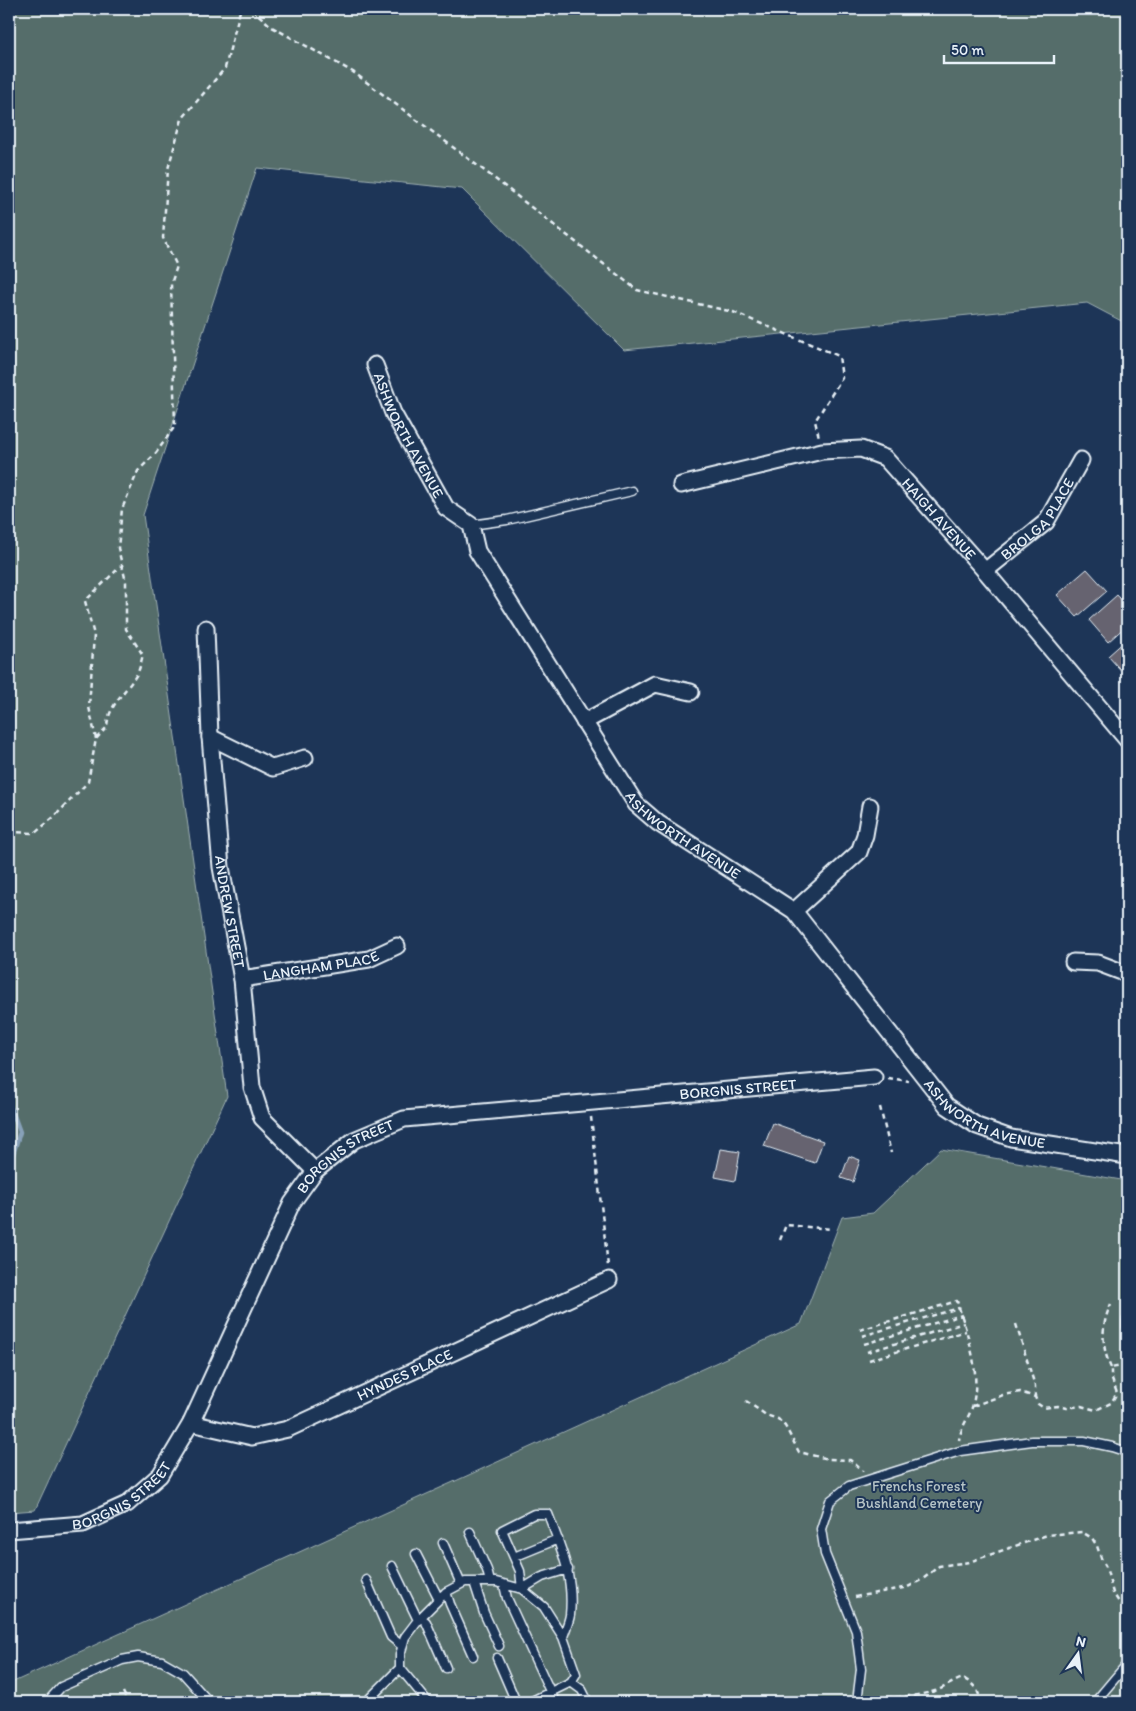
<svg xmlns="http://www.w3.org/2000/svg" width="1136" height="1711" font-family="Itim,sans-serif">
<rect width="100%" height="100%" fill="#1d3557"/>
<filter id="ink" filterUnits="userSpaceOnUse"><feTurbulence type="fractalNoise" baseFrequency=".02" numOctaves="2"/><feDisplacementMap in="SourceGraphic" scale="10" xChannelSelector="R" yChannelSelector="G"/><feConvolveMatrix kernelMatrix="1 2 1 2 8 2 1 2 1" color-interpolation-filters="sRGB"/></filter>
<g filter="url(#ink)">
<path fill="#556d6a" stroke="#9eafb1" d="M 9,9 L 1127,9 L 1127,324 L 1087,303 L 624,350 L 462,189 L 257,168 L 143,515 L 227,1096 L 35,1510 L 9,1512 Z
M 941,1149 L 1127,1181 L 1127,1702 L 13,1702 L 9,1692 L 9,1684 L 801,1324 L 842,1217 L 873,1213 Z"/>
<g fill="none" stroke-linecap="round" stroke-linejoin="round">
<path stroke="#87a0b8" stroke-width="4.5" d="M 9,1102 L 20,1132 L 9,1167"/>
</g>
<path fill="#666470" stroke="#e8f1f8" d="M 1087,569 L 1107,591 L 1077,617 L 1057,595 Z
M 1117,595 L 1127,606 L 1127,625 L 1108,642 L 1089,620 Z
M 1127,639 L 1127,677 L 1108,656 Z
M 773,1123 L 823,1141 L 815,1163 L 764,1146 Z
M 721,1149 L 740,1152 L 735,1181 L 715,1177 Z
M 849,1156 L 860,1160 L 853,1182 L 841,1178 Z"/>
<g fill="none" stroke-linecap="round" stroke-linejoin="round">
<defs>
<path id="service" d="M 471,525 L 507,520 L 632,491
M 1127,1320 L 1127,1327
M 470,1532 L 487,1570 L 490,1582
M 443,1543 L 461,1584
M 416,1554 L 439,1599
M 514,1557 L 558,1539
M 392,1566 L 418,1620
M 366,1580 L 391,1637 L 402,1646
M 474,1582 L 484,1613 L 499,1646
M 504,1585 L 507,1598 L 555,1702
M 446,1592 L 450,1604 L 473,1656
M 420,1617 L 426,1622 L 446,1668
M 563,1637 C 565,1630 569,1622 570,1615 C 574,1576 561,1548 548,1514 L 534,1514 L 502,1530 L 520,1571 L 522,1589 L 542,1577 L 568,1569
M 497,1658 L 516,1702
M 400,1668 L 428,1702
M 571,1682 L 582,1690 L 588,1702
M 50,1702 L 51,1698 L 61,1687 L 122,1660 L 138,1657 L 162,1661 L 183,1673 L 209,1702
M 366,1702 L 400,1668 L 400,1655 L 405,1637 L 418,1620 L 446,1592 L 465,1582 L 496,1582 L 522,1589 L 544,1607 L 563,1637 L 576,1674 L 571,1682 L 530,1702
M 857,1702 L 861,1669 L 856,1631 L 825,1554 L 821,1529 L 830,1501 L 849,1486 L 960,1451 L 1032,1441 L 1084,1441 L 1112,1447 L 1127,1452
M 1095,1702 L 1127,1664"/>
<g id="minor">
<path id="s1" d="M 375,365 L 393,413 L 446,508 L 471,525 L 477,551 L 636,804 L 658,823 L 794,911 L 947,1106 L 977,1126 L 1011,1138 L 1127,1156"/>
<path id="s2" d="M 681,485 L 822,451 L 861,449 L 885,458 L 985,571 L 1127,740"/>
<path id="s3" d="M 985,571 L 1046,522 L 1081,460"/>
<path id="s4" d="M 206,628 L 210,737 L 221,867 L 242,979 L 252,1087 L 262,1118 L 315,1171"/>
<path d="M 584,722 L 655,684 L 691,692"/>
<path d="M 210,737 L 273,768 L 305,758"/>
<path d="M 794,911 L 859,852 L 865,835 L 870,806"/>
<path d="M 1073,962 L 1098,963 L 1127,974"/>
<path id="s5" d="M 242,979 L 369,959 L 397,946"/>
<path id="s6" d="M 191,1423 L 252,1437 L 288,1429 L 609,1280"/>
<path id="s7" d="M 9,1530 L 83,1524 L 127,1504 L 160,1475 L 191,1423 L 292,1203 L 315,1171 L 354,1140 L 404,1119 L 874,1077"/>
</g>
</defs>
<use href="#service" stroke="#e8f1f8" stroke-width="11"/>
<use href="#minor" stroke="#e8f1f8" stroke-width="19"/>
<path stroke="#e8f1f8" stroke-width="2.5" stroke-dasharray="5 4" stroke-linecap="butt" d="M 252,9 L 272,27 L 353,72 L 490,175 L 637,290 L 733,312 L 839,356 L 842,378 L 815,421 L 819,437
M 96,739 L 89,707 L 94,635 L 85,601 L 121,566
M 9,832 L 35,833 L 54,817 L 88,782 L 96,739 L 107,727 C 108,705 127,691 137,674 C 140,669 141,661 143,655 L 126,629 L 126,582 L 118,548 L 122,509 L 138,471 L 156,453 L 175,426 L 171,284 L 177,266 L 163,238 L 168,169 L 182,119 L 225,68 L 240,11 L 242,9
M 888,1078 L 909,1081
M 880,1107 L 891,1153
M 591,1117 L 608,1266
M 780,1240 L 786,1225 L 832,1229
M 1016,1324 L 1035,1386 L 1035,1397
M 860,1330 L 957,1301 C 967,1334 981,1369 973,1404 C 970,1416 961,1427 959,1440
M 862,1336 L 959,1308
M 864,1344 L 962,1315
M 867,1352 L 964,1323
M 869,1360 L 966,1331
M 1111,1368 C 1101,1346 1101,1325 1111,1304
M 746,1401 L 766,1415 L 778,1419 L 785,1426 L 799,1452 L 828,1459 L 850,1460 L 863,1471
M 973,1406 L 1003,1395 L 1020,1392 L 1035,1397 L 1038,1404 L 1044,1408 L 1058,1406 L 1067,1408 L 1081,1406 L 1096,1410 L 1111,1403 L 1117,1393 L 1111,1377 L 1111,1368 L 1121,1366 L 1127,1370
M 855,1597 L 908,1587 L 923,1579 L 939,1566 L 969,1562 L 1047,1535 L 1082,1532 L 1092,1538 L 1097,1546 L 1101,1558 L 1106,1567 L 1113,1593 L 1127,1614
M 123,1692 L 128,1702
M 869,1696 C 890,1699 914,1697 935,1691 C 945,1688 953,1681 963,1678 C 973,1684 979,1689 980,1701"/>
<use href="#service" stroke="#1d3557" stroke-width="8"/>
<use href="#minor" stroke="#1d3557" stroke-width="15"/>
</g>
</g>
<g text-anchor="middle" stroke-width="4" stroke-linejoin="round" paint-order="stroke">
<g font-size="15" fill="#e8f1f8" stroke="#1d3557">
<text dy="5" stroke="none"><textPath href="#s1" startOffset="78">ASHWORTH AVENUE</textPath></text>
<text dy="5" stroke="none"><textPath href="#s3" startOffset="75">BROLGA PLACE</textPath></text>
<text dy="5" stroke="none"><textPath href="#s2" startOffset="291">HAIGH AVENUE</textPath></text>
<text dy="5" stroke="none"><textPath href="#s1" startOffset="572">ASHWORTH AVENUE</textPath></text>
<text dy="5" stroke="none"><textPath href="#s4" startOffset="285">ANDREW STREET</textPath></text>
<text dy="5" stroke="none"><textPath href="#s5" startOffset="80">LANGHAM PLACE</textPath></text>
<text dy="5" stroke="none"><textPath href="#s7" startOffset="948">BORGNIS STREET</textPath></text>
<text dy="5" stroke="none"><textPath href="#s1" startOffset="992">ASHWORTH AVENUE</textPath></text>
<text dy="5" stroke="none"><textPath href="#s7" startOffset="542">BORGNIS STREET</textPath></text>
<text dy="5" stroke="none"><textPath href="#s6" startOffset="228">HYNDES PLACE</textPath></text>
<text dy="5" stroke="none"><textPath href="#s7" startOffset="122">BORGNIS STREET</textPath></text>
</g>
<g font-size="15" fill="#b5c3c6" stroke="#1d3557">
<text x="919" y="1491">Frenchs Forest<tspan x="919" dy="17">Bushland Cemetery</tspan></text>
</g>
</g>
<rect width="1136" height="1711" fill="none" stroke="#1d3557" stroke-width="30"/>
<rect x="15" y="15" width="1106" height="1681" fill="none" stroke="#e8f1f8" stroke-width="2" filter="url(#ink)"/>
<g transform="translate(1078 1654) rotate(14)" stroke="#1d3557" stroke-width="4" paint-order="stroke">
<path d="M0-4L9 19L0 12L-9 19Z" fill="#e8f1f8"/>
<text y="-8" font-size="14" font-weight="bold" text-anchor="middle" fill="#e8f1f8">N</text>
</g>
<path d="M944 55v8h110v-8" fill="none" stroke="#e8f1f8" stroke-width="2.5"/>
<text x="951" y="55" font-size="15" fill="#e8f1f8" stroke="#1d3557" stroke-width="4" paint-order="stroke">50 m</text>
</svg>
